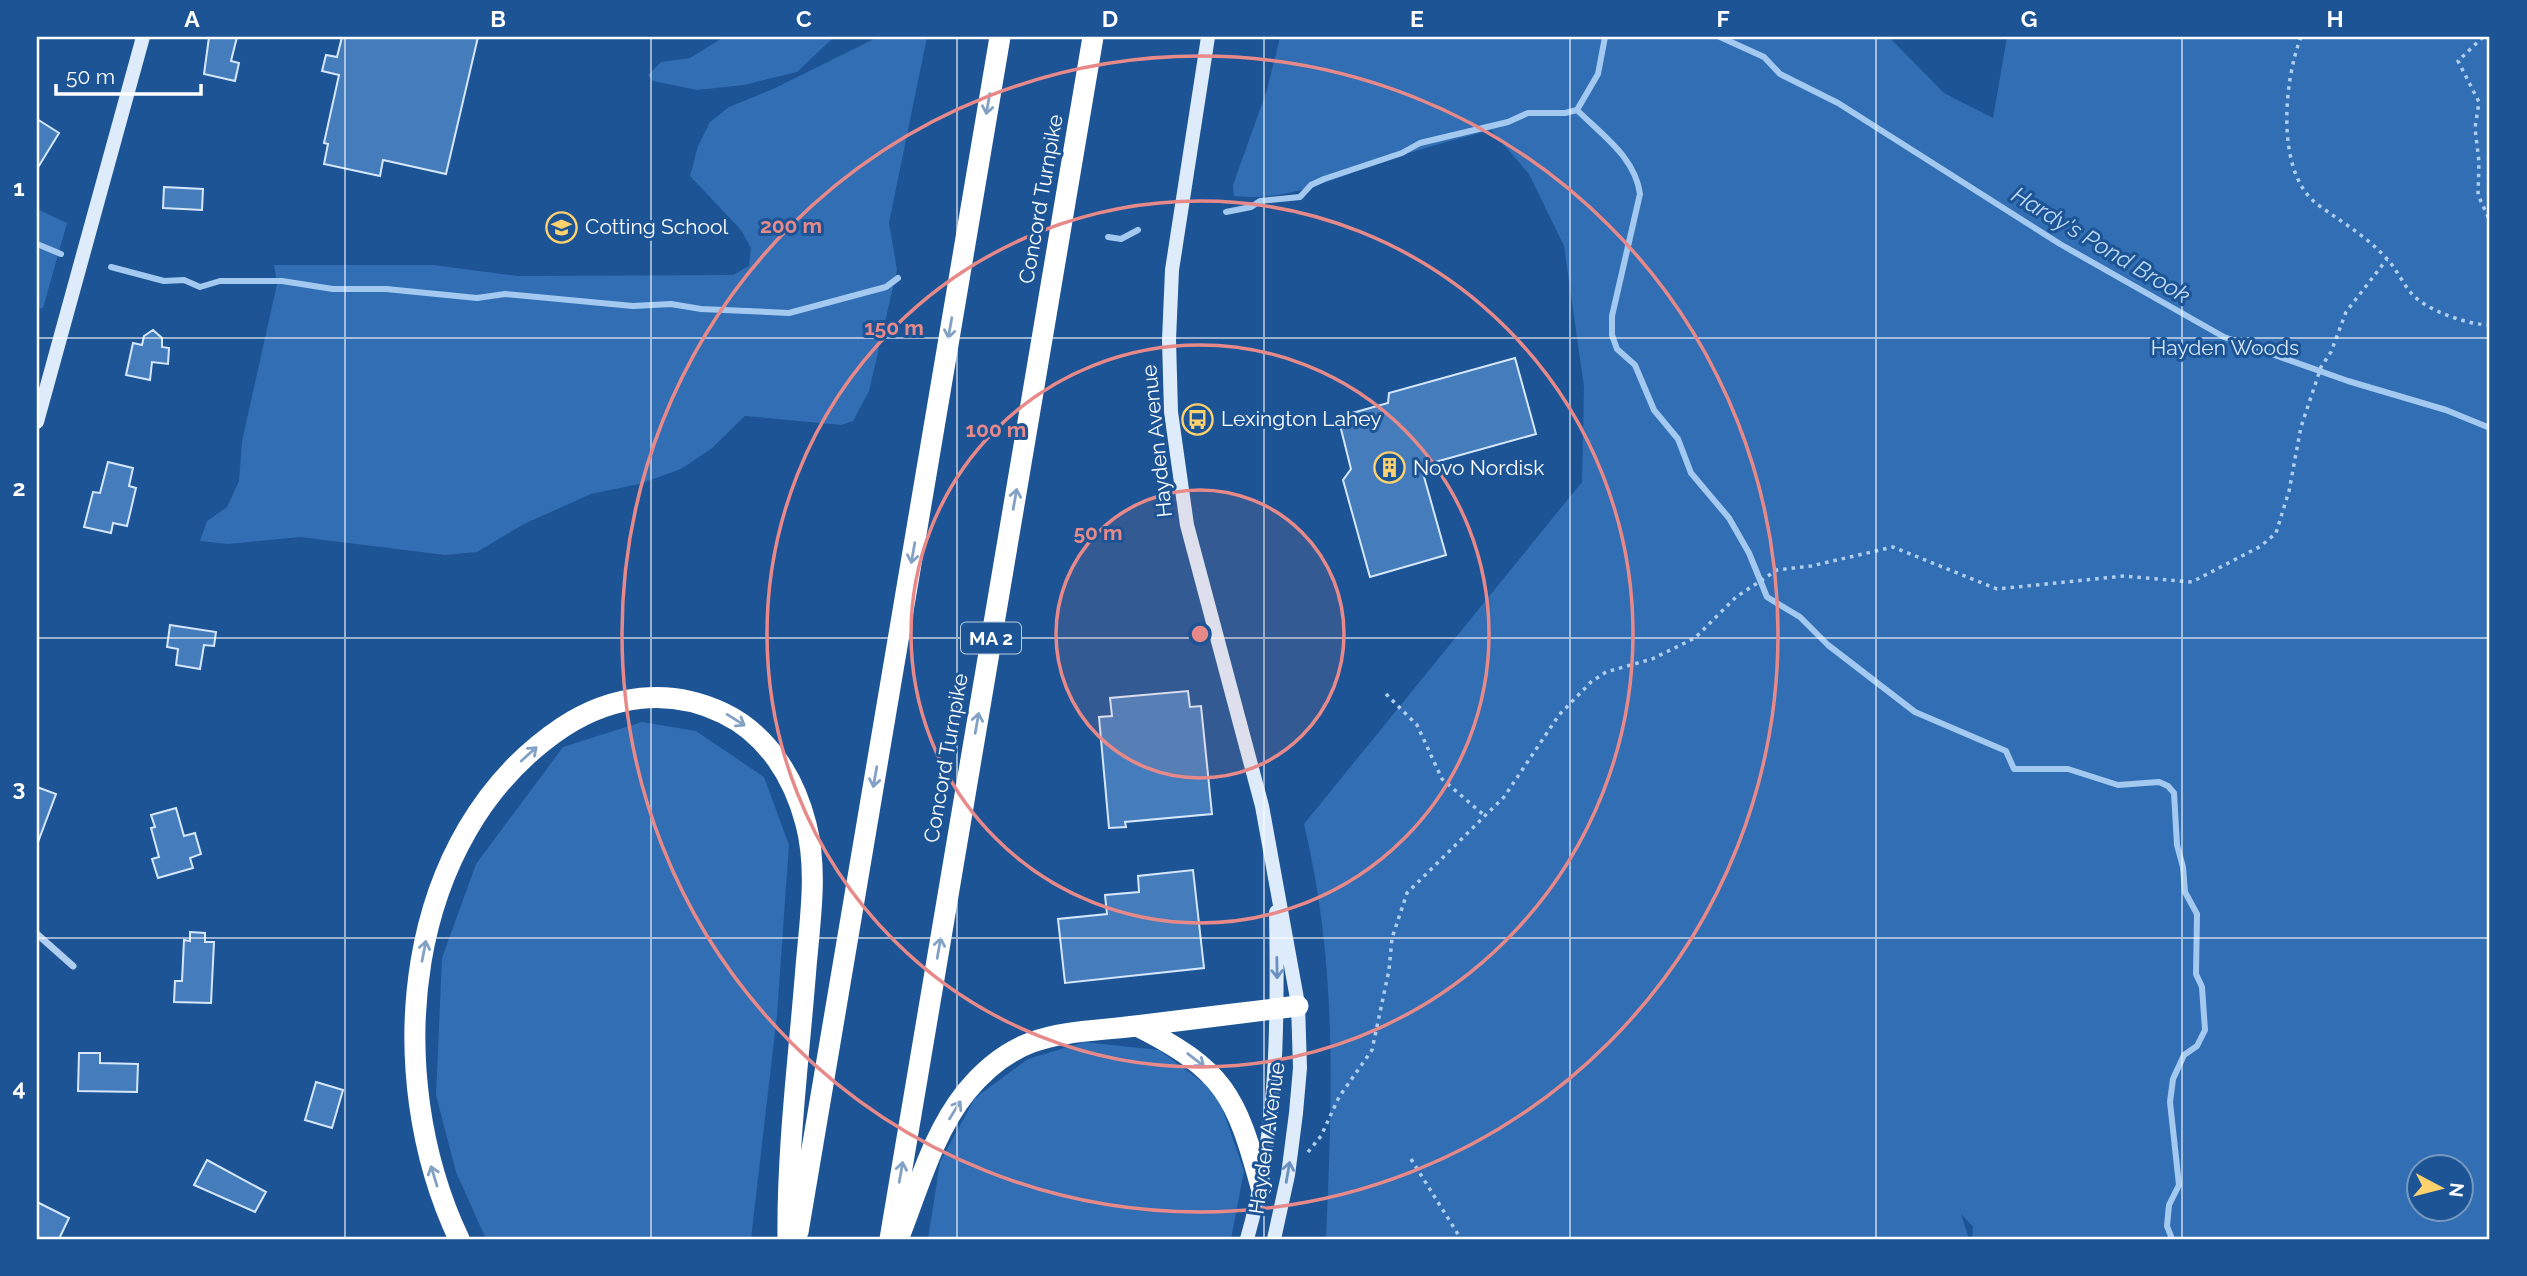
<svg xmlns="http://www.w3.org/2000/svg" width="2527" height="1276" font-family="Raleway,sans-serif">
<rect width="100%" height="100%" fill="#1c5495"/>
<path fill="#316eb3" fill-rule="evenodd" d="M 724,37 L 834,37 L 797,72 L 744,85 L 697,90 L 653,81 L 648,75 L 661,62 L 690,58 Z
M 878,37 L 927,37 L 889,223 L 897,270 L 869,391 L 853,421 L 841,425 L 745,416 L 711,449 L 681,469 L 639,484 L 591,494 L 524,524 L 477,552 L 445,555 L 300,537 L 228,544 L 200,541 L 207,521 L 227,507 L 239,481 L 242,441 L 277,284 L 274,265 L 433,265 L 518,276 L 733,275 L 749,266 L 751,248 L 741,230 L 690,176 L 698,146 L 710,122 L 729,107 L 773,89 Z
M 1280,37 L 1889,37 L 1944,93 L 1993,118 L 2007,37 L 2490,37 L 2490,1239 L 1972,1239 L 1973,1227 L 1961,1214 L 1969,1239 L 1326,1239 C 1332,1094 1338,967 1304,824 L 1582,482 L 1584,387 L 1564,246 L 1529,174 L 1491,130 C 1460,138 1427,147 1396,157 C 1343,174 1291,203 1234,196 L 1233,185 L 1267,90 ZM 2418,1168 L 2460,1168 L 2460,1210 L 2418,1210 Z
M 37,209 L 67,223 L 43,308 L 37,309 Z
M 642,722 L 696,731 L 764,777 L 789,845 L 777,1015 L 751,1239 L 486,1239 L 456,1172 L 436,1095 L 442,958 L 476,864 L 563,747 Z
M 1084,1042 L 1159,1050 L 1217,1093 L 1244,1171 L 1231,1239 L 928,1239 L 940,1162 L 975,1098 L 1028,1059 Z"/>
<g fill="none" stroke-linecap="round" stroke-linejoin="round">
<path stroke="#a3c9f1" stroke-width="6" d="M 1720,37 L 1764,57 L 1780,74 L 1838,103 L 2060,244 L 2224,337 L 2348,381 L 2446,410 L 2490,428
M 1577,110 C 1602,135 1635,157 1640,194 L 1612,316 L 1612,335 L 1617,349 L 1635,365 L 1654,410 L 1678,439 L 1691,473 L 1729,518 L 1749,553 L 1767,597 L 1800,617 L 1828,645 L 1915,712 L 2006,751 L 2014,769 L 2068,769 L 2118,785 L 2159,782 L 2168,786 L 2174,793 L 2177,845 L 2183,867 L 2185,892 L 2197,914 L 2196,974 L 2202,987 L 2205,1030 L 2197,1046 L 2184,1055 L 2173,1079 L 2170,1102 L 2179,1185 L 2169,1205 L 2167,1226 L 2172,1239
M 1226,212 L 1251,207 L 1260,201 L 1300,197 L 1311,185 L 1324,179 L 1402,153 L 1420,143 L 1508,122 L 1528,113 L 1565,113 L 1577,110 L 1598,74 L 1605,37
M 1108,237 L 1121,239 L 1138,230
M 37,244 L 61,254
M 111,267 L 164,281 L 184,280 L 200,287 L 220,281 L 282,281 L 333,289 L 386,289 L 477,298 L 505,294 L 633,306 L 671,304 L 701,309 L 789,313 L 886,287 L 898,278"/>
</g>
<path fill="#457dbc" stroke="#d6e7fb" stroke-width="2" d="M 209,37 L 237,37 L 231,61 L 239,63 L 235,81 L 204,74 Z
M 342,37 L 478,37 L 446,174 L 383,160 L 380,176 L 324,164 L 328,144 L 324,143 L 339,75 L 322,71 L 326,55 L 337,57 Z
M 37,119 L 59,133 L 37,169 Z
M 164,187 L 203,189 L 202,210 L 163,208 Z
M 153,330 L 162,338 L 162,347 L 169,348 L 168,364 L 152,362 L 150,380 L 126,375 L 133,343 L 142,345 L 144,336 Z
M 1515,358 L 1536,434 L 1421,466 L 1446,555 L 1370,577 L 1343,480 L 1351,469 L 1338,417 L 1388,403 L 1389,393 Z
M 108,462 L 133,468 L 129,486 L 136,488 L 127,526 L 113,523 L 111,533 L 84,527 L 93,492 L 100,493 Z
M 170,625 L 216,632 L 214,646 L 204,645 L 200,669 L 176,665 L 178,649 L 167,647 Z
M 1188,691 L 1190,707 L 1201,706 L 1212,814 L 1125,822 L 1126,827 L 1109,828 L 1099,717 L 1112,716 L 1110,698 Z
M 37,787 L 56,794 L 38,842 L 37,842 Z
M 176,808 L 184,836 L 195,833 L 201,854 L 190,858 L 193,868 L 158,878 L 152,859 L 159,857 L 151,828 L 155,827 L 151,815 Z
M 1193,870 L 1204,968 L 1065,983 L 1058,919 L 1107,914 L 1105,895 L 1139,892 L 1138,876 Z
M 190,932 L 205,933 L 205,942 L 214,942 L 211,1003 L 174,1002 L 175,981 L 182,981 L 184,940 L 190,941 Z
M 79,1053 L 100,1053 L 100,1063 L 138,1064 L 137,1092 L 78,1091 Z
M 316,1082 L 343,1090 L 332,1128 L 305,1120 Z
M 207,1160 L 266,1192 L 255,1212 L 194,1185 Z
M 37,1202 L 69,1218 L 59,1239 L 37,1239 Z"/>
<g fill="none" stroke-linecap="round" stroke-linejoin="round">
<path stroke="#b0ceef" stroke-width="3.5" stroke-dasharray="3.5 5" stroke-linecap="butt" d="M 2301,37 C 2284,80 2275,172 2317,204 C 2341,222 2367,236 2388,260 C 2397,270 2403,284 2412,294 C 2427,311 2469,325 2490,325
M 2483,37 L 2458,61 L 2479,102 L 2475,128 L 2479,162 L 2478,195 L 2490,221
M 1386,694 L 1417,725 L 1442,779 L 1485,816
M 1308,1152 L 1321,1136 L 1339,1097 L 1372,1050 L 1389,970 L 1392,938 L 1407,893 L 1504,797 L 1559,715 L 1591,682 L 1606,672 L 1652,659 L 1695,638 L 1736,597 L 1777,570 L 1811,566 L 1893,547 L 1997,589 L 2124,576 L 2192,582 L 2261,546 L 2276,533 L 2289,491 L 2301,427 L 2321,367 L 2331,352 L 2346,312 L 2387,259
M 1411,1159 L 1461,1239"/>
<path stroke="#b0ceef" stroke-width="7" d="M 37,934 L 73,966"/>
<path stroke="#ddebfb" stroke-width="14" d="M 1208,37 L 1172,270 L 1169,340 L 1171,412 L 1187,525 L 1262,806 L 1298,1004 L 1300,1068 L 1296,1113 L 1288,1175 L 1274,1239
M 37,422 L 143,37
M 1247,1239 C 1278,1131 1278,1024 1276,912"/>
<path stroke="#fff" stroke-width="21" d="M 1137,1026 C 1224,1070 1236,1095 1261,1187
M 798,1232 L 1000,37
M 899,1237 C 918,1189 933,1133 966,1092 C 1020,1026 1069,1035 1144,1025 C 1195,1019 1247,1012 1298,1006
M 459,1239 C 381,1074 401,835 563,727 C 612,695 669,687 723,713 C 767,734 794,777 806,824 C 818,870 810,920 806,967 C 799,1057 787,1148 788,1239
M 890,1239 L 1093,37"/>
</g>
<defs><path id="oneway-shaft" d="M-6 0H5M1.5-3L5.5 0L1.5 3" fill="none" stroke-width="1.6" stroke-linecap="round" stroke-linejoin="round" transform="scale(1.75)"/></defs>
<g stroke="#82a1c5">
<use href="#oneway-shaft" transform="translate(988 104) rotate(100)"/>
<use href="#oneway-shaft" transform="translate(950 328) rotate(100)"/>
<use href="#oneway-shaft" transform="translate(1015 499) rotate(-80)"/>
<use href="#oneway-shaft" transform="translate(913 553) rotate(100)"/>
<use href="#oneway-shaft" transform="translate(736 720) rotate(32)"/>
<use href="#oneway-shaft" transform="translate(977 723) rotate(-80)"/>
<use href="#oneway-shaft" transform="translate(529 754) rotate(-42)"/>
<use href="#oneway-shaft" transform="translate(875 777) rotate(100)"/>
<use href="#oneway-shaft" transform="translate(939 948) rotate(-80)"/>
<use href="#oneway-shaft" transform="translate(424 951) rotate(-79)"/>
<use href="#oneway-shaft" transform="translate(1196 1060) rotate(38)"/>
<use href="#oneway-shaft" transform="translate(955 1110) rotate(-58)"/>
<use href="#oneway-shaft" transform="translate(901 1172) rotate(-80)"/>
<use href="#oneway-shaft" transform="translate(434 1176) rotate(-107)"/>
</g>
<g stroke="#6990be">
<use href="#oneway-shaft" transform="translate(1277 968) rotate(89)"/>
<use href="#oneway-shaft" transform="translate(1288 1172) rotate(-80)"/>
</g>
<path fill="none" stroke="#fff" stroke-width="2" stroke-opacity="0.55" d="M 345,37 L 345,1239M 651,37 L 651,1239M 957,37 L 957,1239M 1264,37 L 1264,1239M 1570,37 L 1570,1239M 1876,37 L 1876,1239M 2182,37 L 2182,1239M 37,338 L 2490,338M 37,638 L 2490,638M 37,938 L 2490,938"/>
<circle cx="1200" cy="634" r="144" fill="#e88989" fill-opacity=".12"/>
<g fill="none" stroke="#e88989" stroke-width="3.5">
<circle cx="1200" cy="634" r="144"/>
<circle cx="1200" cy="634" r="289"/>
<circle cx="1200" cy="634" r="433"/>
<circle cx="1200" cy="634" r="578"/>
</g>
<defs>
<symbol id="school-ring" viewBox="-11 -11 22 22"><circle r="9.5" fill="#1c5495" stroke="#ffd26e" stroke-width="1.5"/><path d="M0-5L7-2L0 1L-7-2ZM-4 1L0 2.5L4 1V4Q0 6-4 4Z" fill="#ffd26e"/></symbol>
<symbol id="bus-ring" viewBox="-11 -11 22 22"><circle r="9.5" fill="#1c5495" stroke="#ffd26e" stroke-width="1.5"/><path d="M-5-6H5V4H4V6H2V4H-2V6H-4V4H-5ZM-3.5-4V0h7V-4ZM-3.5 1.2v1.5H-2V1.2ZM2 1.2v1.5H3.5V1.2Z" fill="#ffd26e"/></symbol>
<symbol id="building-ring" viewBox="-11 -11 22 22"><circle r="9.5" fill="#1c5495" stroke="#ffd26e" stroke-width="1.5"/><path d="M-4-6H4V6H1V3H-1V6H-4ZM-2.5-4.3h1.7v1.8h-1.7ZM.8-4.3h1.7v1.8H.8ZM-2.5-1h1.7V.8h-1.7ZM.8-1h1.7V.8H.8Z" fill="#ffd26e"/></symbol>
</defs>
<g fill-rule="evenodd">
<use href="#school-ring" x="544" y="210" width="35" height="35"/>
<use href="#bus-ring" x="1180" y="402" width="35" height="35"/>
<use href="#building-ring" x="1372" y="450" width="35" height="35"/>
</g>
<g text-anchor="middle" stroke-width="6" stroke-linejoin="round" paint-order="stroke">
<rect fill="#1c5495" stroke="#bbccdf" stroke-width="2" x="961" y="622.5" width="60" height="31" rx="5"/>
<g font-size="19" font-weight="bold" fill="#fff">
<text x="991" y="645">MA 2</text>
</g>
<g font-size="21" fill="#fff" stroke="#1c5495">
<text transform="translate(1041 199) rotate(-80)" y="7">Concord Turnpike</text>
<text transform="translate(1157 441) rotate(-96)" y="7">Hayden Avenue</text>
<text transform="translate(946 758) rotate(-80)" y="7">Concord Turnpike</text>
<text transform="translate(1267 1138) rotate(-82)" y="7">Hayden Avenue</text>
</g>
<g font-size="21" fill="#fff" stroke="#1c5495" text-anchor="start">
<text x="585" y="234">Cotting School</text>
<text x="1221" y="426">Lexington Lahey</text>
<text x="1413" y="475">Novo Nordisk</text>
</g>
<g font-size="21" fill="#d6e7fb" stroke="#1c5495">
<text x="2225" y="355">Hayden Woods</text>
</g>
<g font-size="23" font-style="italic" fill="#bcd8f6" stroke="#1c5495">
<text transform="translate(2101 245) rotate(31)" y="8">Hardy's Pond Brook</text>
</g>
</g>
<circle cx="1200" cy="634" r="10" fill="#e88989" stroke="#1c5495" stroke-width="3.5"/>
<g font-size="21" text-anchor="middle" font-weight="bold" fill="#e88989" stroke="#1c5495" stroke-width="6" stroke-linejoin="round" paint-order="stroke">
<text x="791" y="233">200 m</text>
<text x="894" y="335">150 m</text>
<text x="996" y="437">100 m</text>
<text x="1098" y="540">50 m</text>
</g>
<rect width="2527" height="1276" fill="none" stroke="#1c5495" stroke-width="77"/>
<g transform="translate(2440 1188) rotate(97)"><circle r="33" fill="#1c5495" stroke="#7798bf" stroke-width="2"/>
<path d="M0-5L12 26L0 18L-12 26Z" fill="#ffd26e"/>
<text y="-10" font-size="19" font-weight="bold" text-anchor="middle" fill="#ffffff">N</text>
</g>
<path d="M56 84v10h145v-10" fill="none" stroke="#ffffff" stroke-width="3.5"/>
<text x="66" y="84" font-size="21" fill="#ffffff" stroke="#1c5495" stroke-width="5" paint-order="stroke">50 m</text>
<rect x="38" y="38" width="2450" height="1200" fill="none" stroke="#fff" stroke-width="2.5"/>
<g font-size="23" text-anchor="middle" font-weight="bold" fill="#fff">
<text x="192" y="27">A</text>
<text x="498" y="27">B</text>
<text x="804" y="27">C</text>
<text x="1110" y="27">D</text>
<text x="1417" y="27">E</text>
<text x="1723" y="27">F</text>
<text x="2029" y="27">G</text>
<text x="2335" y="27">H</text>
<text x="19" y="196">1</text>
<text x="19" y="496">2</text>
<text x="19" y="796">3</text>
<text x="19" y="1096">4</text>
</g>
</svg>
